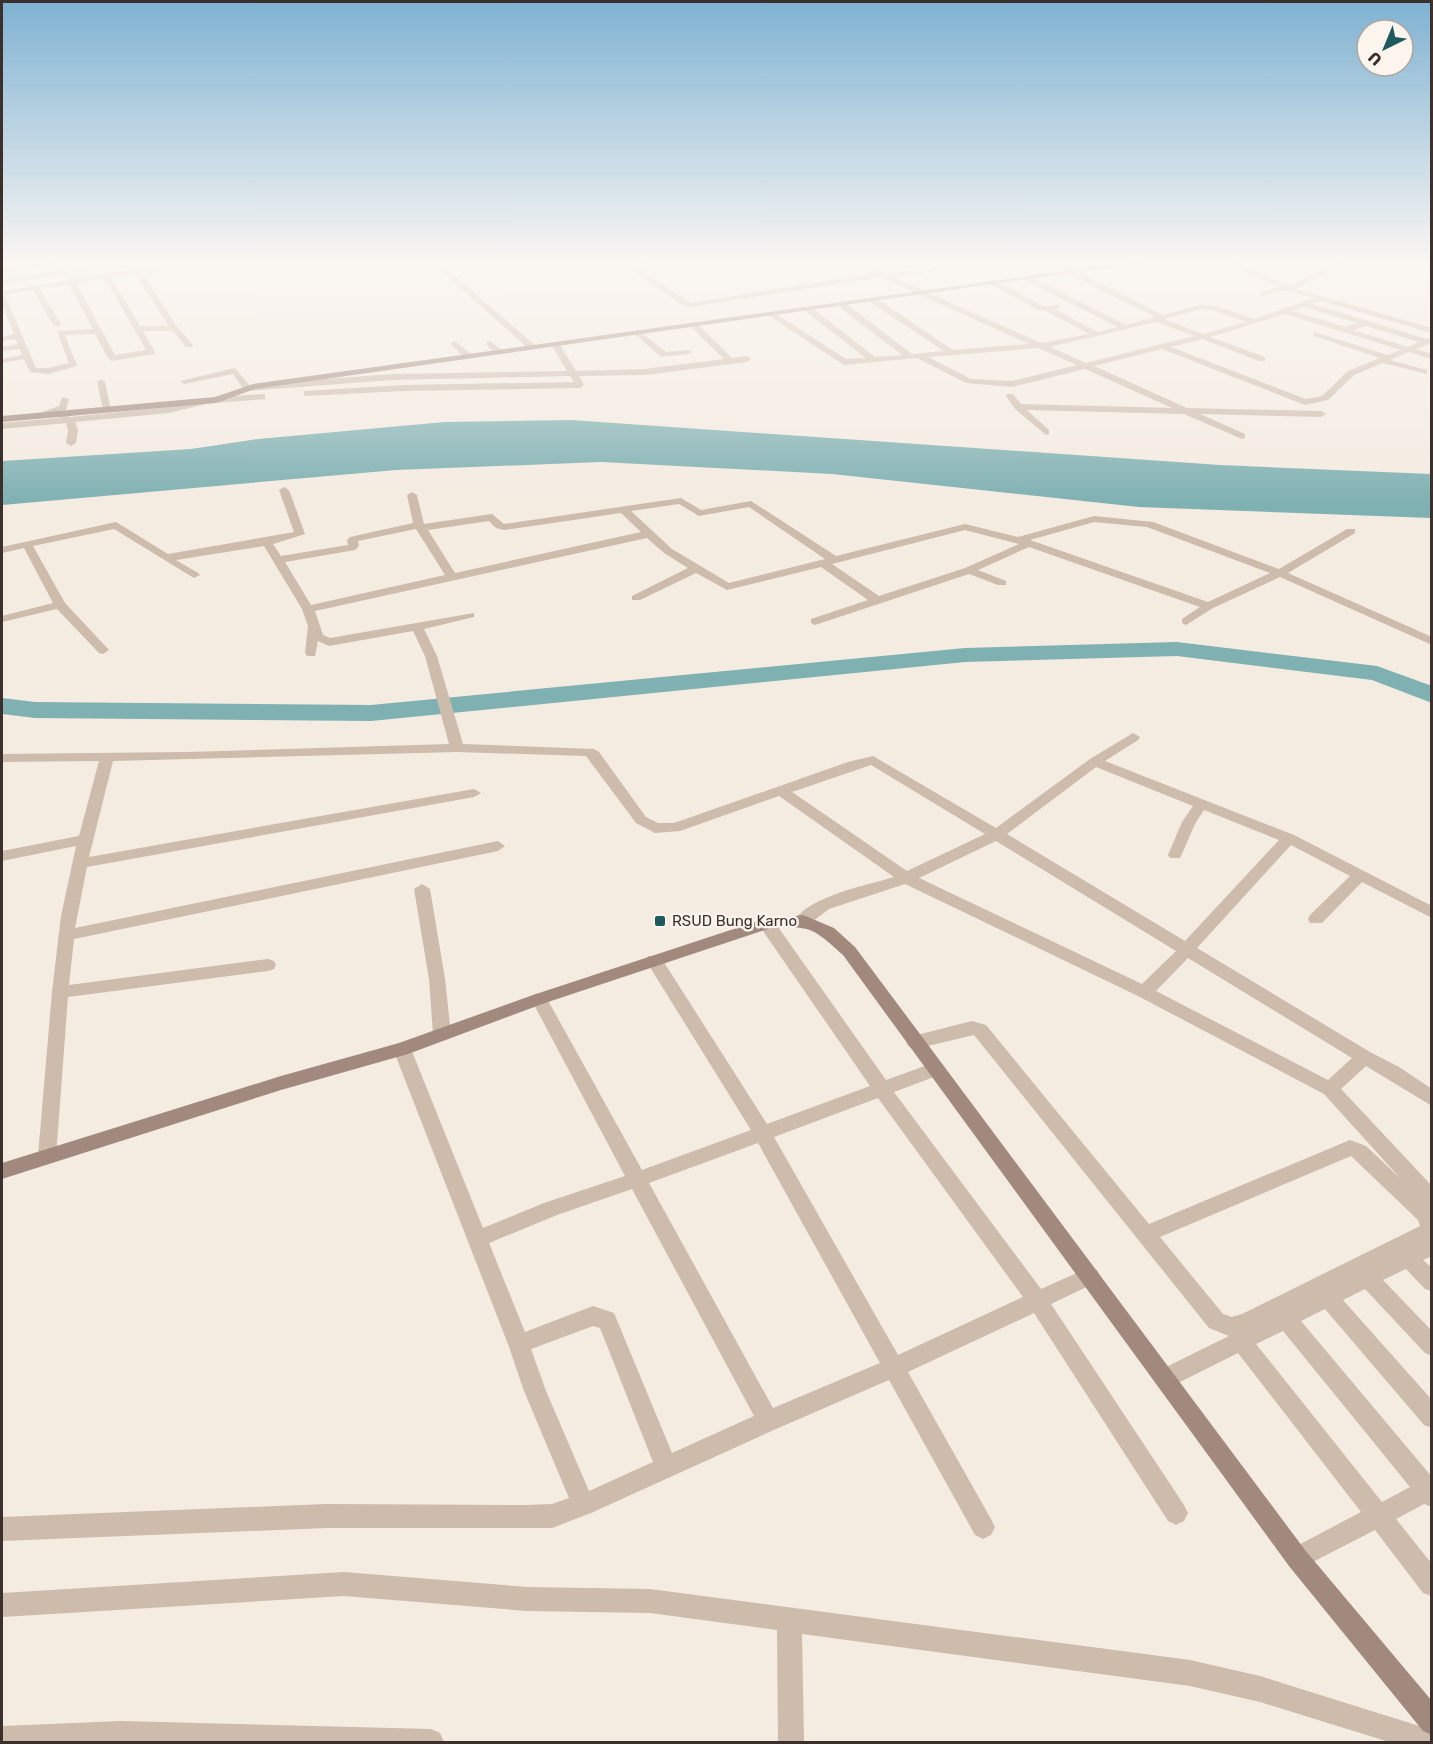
<svg xmlns="http://www.w3.org/2000/svg" width="1433" height="1744" font-family="Rubik,sans-serif">
<rect width="100%" height="100%" fill="#f4ebe1"/>
<path fill="#7fb0b2" d="M 571,420 L 1220,465 L 1431,474 L 1431,518 L 1139,507 L 832,474 L 601,462 L 396,470 L 2,505 L 2,461 L 191,449 L 258,439 L 445,422 Z"/>
<g fill="none" stroke-linecap="round" stroke-linejoin="round">
<path fill="#7fb0b2" fill-rule="evenodd" d="M 1177,642 L 1377,666 L 1432,686 L 1432,703 L 1372,680 L 1177,656 L 965,662 L 371,721 L 35,718 L 2,714 L 2,698 L 35,702 L 371,705 L 965,648 Z"/>
<path fill="#cdbbac" fill-rule="evenodd" d="M 54,260 L 71,260 L 2,272 L 2,268 Z
M 125,260 L 141,260 L 71,273 L 74,278 L 156,267 L 156,271 L 142,273 L 178,328 L 193,345 L 192,347 L 186,347 L 173,331 L 143,331 L 155,352 L 154,354 L 112,361 L 108,358 L 95,334 L 65,335 L 77,366 L 48,374 L 30,372 L 24,359 L 2,363 L 2,359 L 22,355 L 20,349 L 2,351 L 2,347 L 18,344 L 16,339 L 2,341 L 2,337 L 14,334 L 2,304 L 2,291 L 67,281 L 64,274 L 2,284 L 2,280 ZM 135,274 L 169,326 L 140,326 L 111,277 ZM 105,278 L 146,350 L 115,355 L 76,283 ZM 69,285 L 93,329 L 57,331 L 69,363 L 48,368 L 36,368 L 5,295 L 33,290 L 53,325 L 57,327 L 61,325 L 40,289 Z
M 429,260 L 436,260 L 535,345 L 535,349 L 529,349 Z
M 618,260 L 626,260 L 691,303 L 873,273 L 846,260 C 860,260 872,272 886,273 C 917,273 948,260 979,260 L 921,274 L 891,276 L 1041,343 L 1089,334 L 1044,310 L 1038,310 L 992,285 L 992,281 L 998,281 L 1042,306 L 1059,305 L 1059,309 L 1054,309 L 1098,332 L 1118,327 L 1026,281 L 1026,277 L 1032,277 L 1126,325 L 1155,317 L 1069,274 L 1069,270 L 1075,270 L 1163,315 L 1201,305 L 1216,306 L 1254,319 L 1314,298 L 1286,290 L 1260,296 L 1260,292 L 1280,287 L 1220,260 L 1229,260 L 1290,286 L 1330,264 L 1380,260 L 1359,267 L 1334,268 L 1296,289 L 1432,328 L 1432,333 L 1322,301 L 1312,304 L 1427,339 L 1432,338 L 1432,343 L 1416,349 L 1432,354 L 1432,359 L 1409,352 L 1390,360 L 1427,370 L 1427,374 L 1383,363 L 1354,375 L 1328,400 L 1305,405 L 1162,349 L 1094,366 L 1187,408 L 1321,411 L 1326,414 L 1321,417 L 1200,414 L 1245,434 L 1245,438 L 1242,439 L 1184,414 L 1027,410 L 1049,430 L 1049,434 L 1046,435 L 1015,409 L 1006,396 L 1007,394 L 1013,394 L 1021,404 L 1172,408 L 1085,369 L 1012,387 L 966,383 L 917,358 L 844,365 L 766,314 L 773,312 L 846,359 L 866,358 L 805,311 L 805,307 L 811,307 L 875,357 L 902,355 L 838,306 L 838,302 L 844,302 L 912,354 L 944,351 L 870,302 L 870,298 L 876,298 L 953,350 L 1029,344 L 880,277 L 690,307 L 679,303 ZM 1304,307 L 1357,323 L 1345,327 L 1293,311 ZM 1201,309 L 1212,310 L 1246,322 L 1203,334 L 1164,319 ZM 1285,314 L 1401,350 L 1388,355 L 1314,332 L 1314,336 L 1380,358 L 1348,371 L 1322,396 L 1306,399 L 1171,347 L 1202,339 L 1259,361 L 1265,361 L 1265,357 L 1210,337 ZM 1156,322 L 1194,336 L 1086,363 L 1050,347 ZM 1366,326 L 1419,342 L 1408,347 L 1353,330 ZM 1038,348 L 1077,365 L 1012,381 L 971,379 L 928,357 Z
M 698,260 L 715,260 L 647,272 L 632,263 L 639,261 L 648,268 Z
M 1399,260 L 1410,260 L 1432,267 L 1432,271 Z
M 691,323 L 697,323 L 732,358 L 747,356 L 751,359 L 747,362 L 645,375 L 579,376 L 584,385 L 580,388 L 403,391 L 307,396 L 304,395 L 304,391 L 403,385 L 574,382 L 570,376 L 392,380 L 247,391 L 244,390 L 233,374 L 184,384 L 180,381 L 235,368 L 249,385 L 392,374 L 567,371 L 551,344 L 555,342 L 558,342 L 576,371 L 645,369 L 724,359 L 691,327 Z
M 638,330 L 666,352 L 688,350 L 692,352 L 688,354 L 661,357 L 635,334 L 635,330 Z
M 455,341 L 471,354 L 471,358 L 465,358 L 452,345 L 451,343 Z
M 490,341 L 502,350 L 502,354 L 496,354 L 487,345 L 486,343 Z
M 101,379 L 105,382 L 111,411 L 103,409 L 97,382 Z
M 262,394 L 265,395 L 265,399 L 216,403 L 212,400 L 216,397 Z
M 62,397 L 69,399 L 66,410 L 42,416 L 42,412 L 59,406 Z
M 203,399 L 207,402 L 206,404 L 169,413 L 75,422 L 78,430 L 76,443 L 71,446 L 66,443 L 68,430 L 66,423 L 2,429 L 2,423 L 57,418 L 62,415 L 71,417 L 169,407 Z
M 284,487 L 289,490 L 305,534 L 273,544 L 281,556 L 348,545 L 347,540 L 350,537 L 413,523 L 407,495 L 412,492 L 417,495 L 424,524 L 492,514 L 504,524 L 681,498 L 701,510 L 751,501 L 836,556 L 965,524 L 1018,537 L 1094,516 L 1153,522 L 1279,569 L 1347,529 L 1355,529 L 1355,533 L 1288,573 L 1432,637 L 1432,645 L 1280,577 L 1213,608 L 1186,625 L 1182,623 L 1182,619 L 1200,607 L 1029,547 L 978,570 L 1006,581 L 1006,585 L 998,585 L 969,574 L 815,625 L 811,623 L 811,619 L 868,600 L 821,567 L 727,590 L 696,573 L 640,600 L 632,600 L 632,596 L 688,568 L 664,553 L 647,538 L 315,611 L 323,635 L 330,638 L 474,613 L 474,617 L 424,629 L 437,656 L 463,744 L 594,749 L 599,752 L 646,817 L 658,823 L 674,823 L 848,762 L 873,756 L 996,828 L 1090,759 L 1133,733 L 1140,737 L 1138,740 L 1105,761 L 1294,835 L 1432,906 L 1432,918 L 1362,882 L 1322,923 L 1310,923 L 1308,919 L 1310,915 L 1350,876 L 1291,845 L 1197,948 L 1370,1052 L 1399,1067 L 1432,1089 L 1432,1106 L 1366,1066 L 1341,1089 L 1432,1186 L 1432,1256 L 1423,1260 L 1432,1268 L 1432,1291 L 1425,1289 L 1406,1269 L 1383,1280 L 1432,1331 L 1432,1356 L 1425,1353 L 1365,1289 L 1343,1300 L 1432,1400 L 1432,1428 L 1424,1425 L 1325,1309 L 1301,1321 L 1432,1477 L 1432,1507 L 1424,1504 L 1396,1519 L 1432,1564 L 1432,1596 L 1423,1593 L 1375,1530 L 1305,1566 L 1297,1570 L 1289,1566 L 1285,1558 L 1289,1550 L 1361,1512 L 1238,1353 L 1174,1385 L 1166,1388 L 1158,1385 L 1155,1378 L 1158,1371 L 1229,1336 L 1209,1328 L 974,1035 L 915,1049 L 909,1047 L 906,1042 L 909,1037 L 972,1021 L 986,1025 L 1149,1224 L 1350,1140 L 1366,1146 L 1400,1178 L 1324,1094 L 1138,996 L 905,884 L 829,909 L 809,924 L 797,924 L 795,920 C 810,896 868,885 894,877 L 779,796 L 680,831 L 655,833 L 636,823 L 586,756 L 457,752 L 113,761 L 89,857 L 474,789 L 481,793 L 474,797 L 87,867 L 75,928 L 498,841 L 505,846 L 498,851 L 74,939 L 69,985 L 268,959 L 274,961 L 276,965 L 274,969 L 268,971 L 68,997 L 56,1156 L 54,1162 L 47,1164 L 40,1162 L 38,1156 L 52,992 L 61,916 L 76,846 L 2,861 L 2,851 L 79,836 L 99,761 L 2,762 L 2,754 L 188,752 L 449,744 L 425,656 L 413,631 L 329,646 L 318,641 L 315,656 L 307,656 L 305,653 L 308,626 L 302,609 L 264,546 L 176,560 L 198,573 L 200,575 L 194,578 L 114,529 L 33,546 L 65,603 L 109,650 L 103,654 L 99,653 L 57,609 L 2,622 L 2,616 L 53,603 L 24,548 L 2,553 L 2,547 L 116,522 L 168,554 L 294,532 L 279,490 ZM 679,504 L 699,516 L 749,507 L 825,559 L 729,583 L 672,549 L 631,511 ZM 621,513 L 641,532 L 455,573 L 428,530 L 489,521 L 496,528 L 504,530 ZM 1094,522 L 1147,527 L 1270,573 L 1208,602 L 1030,540 ZM 416,529 L 445,575 L 311,605 L 285,562 L 355,550 L 359,546 L 358,541 ZM 965,530 L 1019,544 L 965,568 L 879,596 L 832,564 ZM 871,765 L 985,834 L 907,871 L 792,792 ZM 1096,767 L 1193,806 L 1182,822 L 1168,855 L 1170,858 L 1180,858 L 1196,822 L 1204,810 L 1279,840 L 1185,941 L 1007,834 ZM 996,841 L 1176,951 L 1142,984 L 919,878 ZM 1188,958 L 1352,1058 L 1328,1080 L 1156,991 ZM 1351,1156 L 1418,1220 L 1420,1226 L 1242,1314 L 1232,1317 L 1223,1314 L 1160,1237 ZM 1283,1331 L 1410,1487 L 1382,1502 L 1256,1344 Z
M 422,884 L 430,889 L 445,979 L 451,1034 L 448,1039 L 442,1041 L 436,1039 L 433,1034 L 429,979 L 414,889 Z
M 767,919 L 773,920 L 886,1080 L 936,1062 L 942,1064 L 945,1069 L 942,1074 L 894,1092 L 1041,1289 L 1090,1267 L 1097,1270 L 1100,1276 L 1097,1282 L 1051,1304 L 1184,1505 L 1188,1513 L 1184,1521 L 1176,1525 L 1168,1521 L 1034,1313 L 908,1372 L 991,1519 L 995,1527 L 991,1535 L 983,1539 L 975,1535 L 889,1380 L 776,1429 L 591,1513 L 552,1528 L 327,1528 L 2,1541 L 2,1517 L 327,1504 L 526,1505 L 552,1504 L 569,1498 L 524,1391 L 508,1344 L 393,1049 L 396,1044 L 402,1042 L 408,1044 L 411,1049 L 483,1228 L 544,1203 L 625,1176 L 531,999 L 533,995 L 539,993 L 545,995 L 642,1170 L 751,1130 L 648,964 L 646,960 L 648,956 L 660,956 L 767,1124 L 870,1086 L 761,928 L 759,924 L 761,920 ZM 878,1098 L 1023,1297 L 898,1355 L 774,1137 ZM 758,1143 L 880,1363 L 773,1408 L 649,1183 ZM 632,1189 L 754,1416 L 672,1453 L 614,1313 L 593,1306 L 525,1332 L 489,1243 L 557,1215 ZM 593,1326 L 600,1328 L 653,1462 L 589,1491 L 546,1391 L 531,1349 Z
M 344,1572 L 527,1587 L 650,1589 L 1190,1660 L 1260,1676 L 1429,1729 L 1432,1730 L 1432,1742 L 1389,1742 L 1260,1702 L 1190,1686 L 802,1634 L 804,1742 L 778,1742 L 777,1630 L 650,1613 L 527,1611 L 344,1596 L 2,1617 L 2,1593 Z
M 121,1721 L 431,1729 L 440,1733 L 444,1742 L 2,1742 L 2,1726 Z"/>
<path fill="#a18a7d" fill-rule="evenodd" d="M 1143,260 L 1161,260 L 255,389 L 216,403 L 2,422 L 2,416 L 215,397 L 253,384 Z
M 803,915 L 834,928 L 855,947 L 1305,1550 L 1432,1701 L 1432,1735 L 1423,1731 L 1289,1566 L 843,955 C 812,927 810,925 768,929 L 545,1003 L 408,1054 L 281,1090 L 2,1179 L 2,1163 L 281,1076 L 399,1043 L 533,995 L 761,920 Z"/>
</g>
<linearGradient id="sky" x2="0" y2="1"><stop stop-color="#7eb2d2"/><stop offset="0.52" stop-color="#faf6f2"/><stop offset="1" stop-color="#faf6f2" stop-opacity="0"/></linearGradient>
<rect width="1433" height="504" fill="url(#sky)"/>
<rect fill="#1f5a5e" stroke="#fbf5ee" stroke-width="2" x="654" y="915" width="12" height="12" rx="3"/>
<g text-anchor="middle" stroke-width="5" stroke-linejoin="round" paint-order="stroke">
<g font-size="15" fill="#3b302b" stroke="#fbf5ee" text-anchor="start">
<text x="672" y="926">RSUD Bung Karno</text>
</g>
</g>
<rect width="1433" height="1744" fill="none" stroke="#3b302b" stroke-width="6"/>
<g transform="translate(1385 48) rotate(223)"><circle r="28" fill="#fbf5ee" stroke="#aea6a0" stroke-width="1.5"/>
<path d="M0-4.5L10 22L0 15L-10 22Z" fill="#1f5a5e"/>
<text y="-9" font-size="16" font-weight="bold" text-anchor="middle" fill="#3b302b">U</text>
</g>
</svg>
